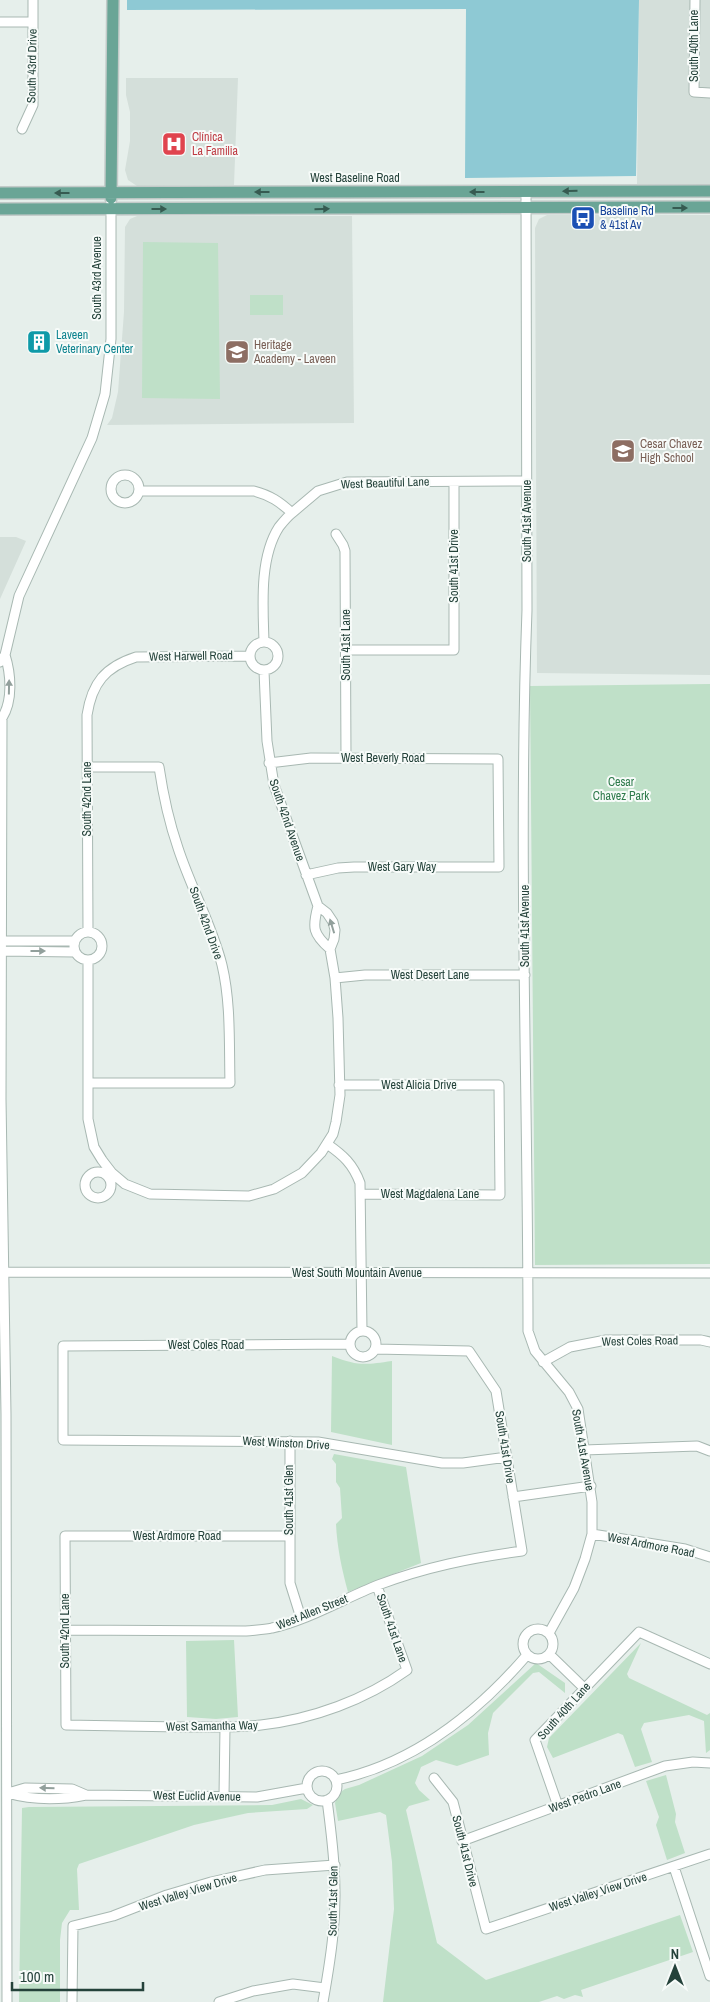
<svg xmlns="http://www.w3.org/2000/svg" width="710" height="2002" font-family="'Archivo Narrow',sans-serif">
<rect width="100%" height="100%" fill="#e6efeb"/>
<path fill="#d4dfda" d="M 639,0 L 710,0 L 710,184 L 637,184 Z
M 126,78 L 238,78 L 234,185 L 137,186 L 128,180 L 125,170 L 130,141 L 130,112 L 126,95 Z
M 547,215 L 710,215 L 710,675 L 537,673 L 535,228 L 539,219 Z
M 137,216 L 352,216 L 354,423 L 107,425 L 112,418 L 118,392 L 124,312 L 125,227 L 130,219 Z
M 0,537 L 16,537 L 26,541 L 0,599 Z"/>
<path fill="#bfe0c8" d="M 143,242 L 218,243 L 220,399 L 142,398 Z
M 250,295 L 283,295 L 283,315 L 250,315 Z
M 710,684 L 710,1264 L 535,1265 L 530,686 Z
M 332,1356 C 358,1366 364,1365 392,1361 L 392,1445 L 331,1432 Z
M 334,1454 L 406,1467 L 421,1563 L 348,1592 C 342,1570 337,1547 336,1524 L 342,1518 L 340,1488 L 336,1482 L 336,1464 L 332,1459 Z
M 234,1640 L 238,1717 L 216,1719 L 187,1717 L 186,1641 Z
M 641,1643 L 627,1674 L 629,1678 L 707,1715 L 710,1713 L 710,1750 L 706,1753 L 704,1721 L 689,1715 L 644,1723 L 641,1729 L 652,1762 L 635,1767 L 623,1735 L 618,1733 L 553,1758 L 547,1747 L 549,1738 Z
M 536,1663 L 565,1683 L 565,1693 L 539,1672 L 533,1673 L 493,1713 L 488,1733 L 489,1755 L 457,1766 L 436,1760 L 421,1767 L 415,1783 L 419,1790 L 430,1800 L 409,1806 L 406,1810 L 437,1943 L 486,1980 L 680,1915 L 693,1952 L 581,1990 L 583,1997 L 575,1995 L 564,1999 L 557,1996 L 539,2002 L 383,2002 L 394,1909 L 392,1862 L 386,1815 L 380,1812 L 338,1821 L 335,1803 L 339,1793 L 345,1789 L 359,1785 L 422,1756 L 468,1725 Z
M 666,1775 L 676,1814 L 675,1822 L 685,1853 L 667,1860 L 656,1825 L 659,1817 L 646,1781 Z
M 301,1799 L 313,1805 L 307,1809 L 248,1813 L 194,1825 L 79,1864 L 77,1869 L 79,1910 L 70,1910 L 62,1923 L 60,1940 L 60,2002 L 19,2002 L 22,1808 L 29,1807 L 272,1805 Z"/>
<path fill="#8ec9d4" d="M 127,0 L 639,0 L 636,176 L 465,178 L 466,9 L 127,10 Z"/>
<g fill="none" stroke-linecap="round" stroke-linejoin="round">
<defs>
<path id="minor" d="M 695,0 L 694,92 L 710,93
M 0,22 L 33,22
M 22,129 L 33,105 L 33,0
M 526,192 L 527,610 C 518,850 528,1091 528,1331 L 535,1351 L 569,1392 L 578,1409 L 592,1502 L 592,1534 L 585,1559 L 574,1588 L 549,1633
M111 489a14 14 0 1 1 28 0a14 14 0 1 1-28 0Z
M 139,491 L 254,491 C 270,495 280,502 292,513 L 318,491 L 347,482 L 527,481
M 336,534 L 343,545 L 345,551 L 346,758
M250 656a14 14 0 1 1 28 0a14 14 0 1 1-28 0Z
M 264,642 C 263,606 259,558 279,527 C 283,522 287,517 292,513
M 346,650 L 454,650 L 454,482
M 5,655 C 11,674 13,701 2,718 L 1,1099 L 6,1414 L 7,2002
M 0,662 L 5,655 L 19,596 L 92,438 L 105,394 L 111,339 L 111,202
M 269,763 L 311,758 L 498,759 L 499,867 L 354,867 L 338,868 L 306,875
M 87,767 L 159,767 C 163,794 169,822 178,848 C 191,888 212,925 222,965 C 231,1003 229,1044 230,1083 L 88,1083
M 318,906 C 312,928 313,934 330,949
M 88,931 L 87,715 C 92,683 105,667 136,657 L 250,656
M74 946a14 14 0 1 1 28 0a14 14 0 1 1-28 0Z
M 1,941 L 74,941
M 1,951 L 74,952
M 88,960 L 88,1119 L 94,1147 L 102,1160 L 112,1173 L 125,1184 L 150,1194 L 249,1196 L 274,1189 L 302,1173 L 321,1153 L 333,1134 L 336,1122 L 340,1095 L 338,1018 L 335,978 L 330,949 L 334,939 L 335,930 L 333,922 L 327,913 L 318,906 L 274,785 L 267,741 L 264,671
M 335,978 L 365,975 L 525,975
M 339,1085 L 499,1085 L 500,1195 L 361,1194
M 327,1144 C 343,1155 353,1164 360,1183 L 362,1331
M85 1185a13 13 0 1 1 26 0a13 13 0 1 1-26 0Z
M 5,1272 L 710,1273
M350 1344a13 13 0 1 1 26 0a13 13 0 1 1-26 0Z
M 349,1344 L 63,1346 L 63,1440 L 318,1442 L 442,1463 L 463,1463 L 507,1457
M 543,1362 L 570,1347 L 606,1340 L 701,1340 L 710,1342
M 290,1441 L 290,1583 L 301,1618
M 584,1450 L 697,1446 L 710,1451
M 513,1497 L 591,1486
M 592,1534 L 685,1549 L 710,1557
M 289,1536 L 65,1536 L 66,1725 C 104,1726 143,1726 181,1727 C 208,1727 235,1728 261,1725 C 313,1719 365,1700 407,1670 L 377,1586
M523 1644a15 15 0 1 1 30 0a15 15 0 1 1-30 0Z
M 65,1630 L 246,1631 C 254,1630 264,1630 272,1628 C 306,1621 345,1598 378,1585 C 426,1567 471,1558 522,1551 L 496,1391 L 469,1351 L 375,1349
M 549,1654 L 584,1688
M307 1786a15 15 0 1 1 30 0a15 15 0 1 1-30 0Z
M 434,1778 L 453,1802 L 486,1929 L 710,1854
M 336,1780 C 413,1764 477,1713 527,1655
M 7,1793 C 32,1800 61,1800 86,1795 L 257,1797 L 307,1788
M 8,1793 L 25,1788 L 72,1789 L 86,1795
M 224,1796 L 225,1727
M 558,1806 L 535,1740 L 639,1632 L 710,1664
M 462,1841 L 665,1766 L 693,1762 L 710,1763
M 674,1867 L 710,1976
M 72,2002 L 73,1926 L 113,1916 L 167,1895 L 211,1882 L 265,1870 L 335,1865
M 219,2002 L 253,1991 L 293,1984 L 325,1988
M 323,2002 C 327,1979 331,1957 333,1934 C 338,1889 333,1845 327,1800"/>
<path id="major" d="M 0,193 L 710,191
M 111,198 L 113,0
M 0,209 L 710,207"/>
</defs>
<use href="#minor" stroke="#a8b8b2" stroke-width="11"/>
<use href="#major" stroke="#c2cac8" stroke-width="14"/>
<use href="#minor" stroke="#fff" stroke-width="9"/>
<use href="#major" stroke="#6aa596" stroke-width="11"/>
</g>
<defs><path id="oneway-solid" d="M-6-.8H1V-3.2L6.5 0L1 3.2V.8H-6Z" transform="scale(1.25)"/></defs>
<g fill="#365b51">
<use href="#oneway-solid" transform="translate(570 191) rotate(179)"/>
<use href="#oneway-solid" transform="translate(262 192) rotate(180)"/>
<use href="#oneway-solid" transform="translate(477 192) rotate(180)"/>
<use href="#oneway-solid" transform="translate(62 193) rotate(180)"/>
<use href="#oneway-solid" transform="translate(680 208)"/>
<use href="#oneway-solid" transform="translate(159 209)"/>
<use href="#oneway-solid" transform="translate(322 209) rotate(-1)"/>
</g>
<g fill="#92a09c">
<use href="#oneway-solid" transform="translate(9 687) rotate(-89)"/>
<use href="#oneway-solid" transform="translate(332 926) rotate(-107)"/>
<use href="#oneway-solid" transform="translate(38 951)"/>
<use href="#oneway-solid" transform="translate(47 1788) rotate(-179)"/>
</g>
<defs>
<symbol id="hospital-square" viewBox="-11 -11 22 22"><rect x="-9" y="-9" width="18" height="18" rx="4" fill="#e0444e" stroke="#f7fbf9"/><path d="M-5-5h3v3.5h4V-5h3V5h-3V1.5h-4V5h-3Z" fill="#fff"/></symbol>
<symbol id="bus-square" viewBox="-11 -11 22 22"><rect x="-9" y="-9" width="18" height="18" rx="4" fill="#1a4fb4" stroke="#f7fbf9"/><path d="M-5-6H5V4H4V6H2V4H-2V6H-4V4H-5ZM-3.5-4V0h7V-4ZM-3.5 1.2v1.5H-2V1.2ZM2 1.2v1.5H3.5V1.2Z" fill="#fff"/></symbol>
<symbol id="building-square" viewBox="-11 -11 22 22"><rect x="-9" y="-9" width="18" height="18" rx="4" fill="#0f9aa8" stroke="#f7fbf9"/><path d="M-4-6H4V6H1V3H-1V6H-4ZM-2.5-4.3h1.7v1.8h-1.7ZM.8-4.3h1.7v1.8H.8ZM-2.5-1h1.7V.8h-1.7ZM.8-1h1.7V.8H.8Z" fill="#fff"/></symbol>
<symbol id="school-square" viewBox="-11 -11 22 22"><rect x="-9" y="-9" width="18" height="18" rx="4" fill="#8d6e63" stroke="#f7fbf9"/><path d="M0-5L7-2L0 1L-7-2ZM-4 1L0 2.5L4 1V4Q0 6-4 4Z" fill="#fff"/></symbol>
</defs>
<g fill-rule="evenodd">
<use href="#hospital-square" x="160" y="130" width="28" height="28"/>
<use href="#bus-square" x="569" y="204" width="28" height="28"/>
<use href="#building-square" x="25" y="328" width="28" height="28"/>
<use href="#school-square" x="223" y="338" width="28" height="28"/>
<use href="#school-square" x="609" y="437" width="28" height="28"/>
</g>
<g text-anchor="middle" stroke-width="4" stroke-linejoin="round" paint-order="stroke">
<g font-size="12" fill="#24423a" stroke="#f7fbf9">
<text transform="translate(694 46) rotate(-90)" y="4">South 40th Lane</text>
<text transform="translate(32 66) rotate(-89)" y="4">South 43rd Drive</text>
<text x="355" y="182">West Baseline Road</text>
<text transform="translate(97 278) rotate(-90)" y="4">South 43rd Avenue</text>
<text transform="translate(385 483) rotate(-2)" y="4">West Beautiful Lane</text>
<text transform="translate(527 521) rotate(-90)" y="4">South 41st Avenue</text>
<text transform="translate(454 566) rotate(-90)" y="4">South 41st Drive</text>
<text transform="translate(346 645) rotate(-90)" y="4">South 41st Lane</text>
<text transform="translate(191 656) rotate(-1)" y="4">West Harwell Road</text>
<text x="383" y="762">West Beverly Road</text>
<text transform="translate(87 799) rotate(-90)" y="4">South 42nd Lane</text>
<text transform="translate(287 820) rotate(71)" y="4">South 42nd Avenue</text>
<text x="402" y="871">West Gary Way</text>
<text transform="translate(206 923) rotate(70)" y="4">South 42nd Drive</text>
<text transform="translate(525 926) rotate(-90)" y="4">South 41st Avenue</text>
<text x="430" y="979">West Desert Lane</text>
<text x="419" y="1089">West Alicia Drive</text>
<text x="430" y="1198">West Magdalena Lane</text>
<text x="357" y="1277">West South Mountain Avenue</text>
<text transform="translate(640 1341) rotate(-1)" y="4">West Coles Road</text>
<text x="206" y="1349">West Coles Road</text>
<text transform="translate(286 1443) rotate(3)" y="4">West Winston Drive</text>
<text transform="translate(505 1447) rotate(81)" y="4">South 41st Drive</text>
<text transform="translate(583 1450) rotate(80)" y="4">South 41st Avenue</text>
<text transform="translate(289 1500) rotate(-90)" y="4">South 41st Glen</text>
<text x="177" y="1540">West Ardmore Road</text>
<text transform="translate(651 1545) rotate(11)" y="4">West Ardmore Road</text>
<text transform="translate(312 1612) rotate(-22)" y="4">West Allen Street</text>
<text transform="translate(392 1628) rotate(71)" y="4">South 41st Lane</text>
<text transform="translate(65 1631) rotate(-90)" y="4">South 42nd Lane</text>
<text transform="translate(564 1711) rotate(-48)" y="4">South 40th Lane</text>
<text transform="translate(212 1726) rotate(-1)" y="4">West Samantha Way</text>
<text transform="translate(197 1796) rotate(1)" y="4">West Euclid Avenue</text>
<text transform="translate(585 1796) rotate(-20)" y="4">West Pedro Lane</text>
<text transform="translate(465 1851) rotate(76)" y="4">South 41st Drive</text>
<text transform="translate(188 1892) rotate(-17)" y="4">West Valley View Drive</text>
<text transform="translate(598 1892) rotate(-18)" y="4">West Valley View Drive</text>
<text transform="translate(333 1901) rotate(-89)" y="4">South 41st Glen</text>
</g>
<g font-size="12" fill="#be3a42" stroke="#f7fbf9" text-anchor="start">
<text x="192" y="141">Clínica<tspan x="192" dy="14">La Familia</tspan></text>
</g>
<g font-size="12" fill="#164399" stroke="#f7fbf9" text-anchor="start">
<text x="600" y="215">Baseline Rd<tspan x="600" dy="14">&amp; 41st Av</tspan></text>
</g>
<g font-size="12" fill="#0d838f" stroke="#f7fbf9" text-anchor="start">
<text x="56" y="339">Laveen<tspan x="56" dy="14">Veterinary Center</tspan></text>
</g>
<g font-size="12" fill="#785e54" stroke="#f7fbf9" text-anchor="start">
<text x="254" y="349">Heritage<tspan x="254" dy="14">Academy - Laveen</tspan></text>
<text x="640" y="448">Cesar Chavez<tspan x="640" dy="14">High School</tspan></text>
</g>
<g font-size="12" fill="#2d7a4b" stroke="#f7fbf9">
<text x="621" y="786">Cesar<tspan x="621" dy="14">Chavez Park</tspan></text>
</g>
</g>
<g transform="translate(675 1967)" stroke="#f7fbf9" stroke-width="4" paint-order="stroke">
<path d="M0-4L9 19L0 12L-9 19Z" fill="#24423a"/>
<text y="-8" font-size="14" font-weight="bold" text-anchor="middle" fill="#24423a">N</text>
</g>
<path d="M12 1982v8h131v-8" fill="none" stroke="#24423a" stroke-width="2.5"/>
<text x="20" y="1982" font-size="15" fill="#24423a" stroke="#f7fbf9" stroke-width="4" paint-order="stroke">100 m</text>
</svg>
